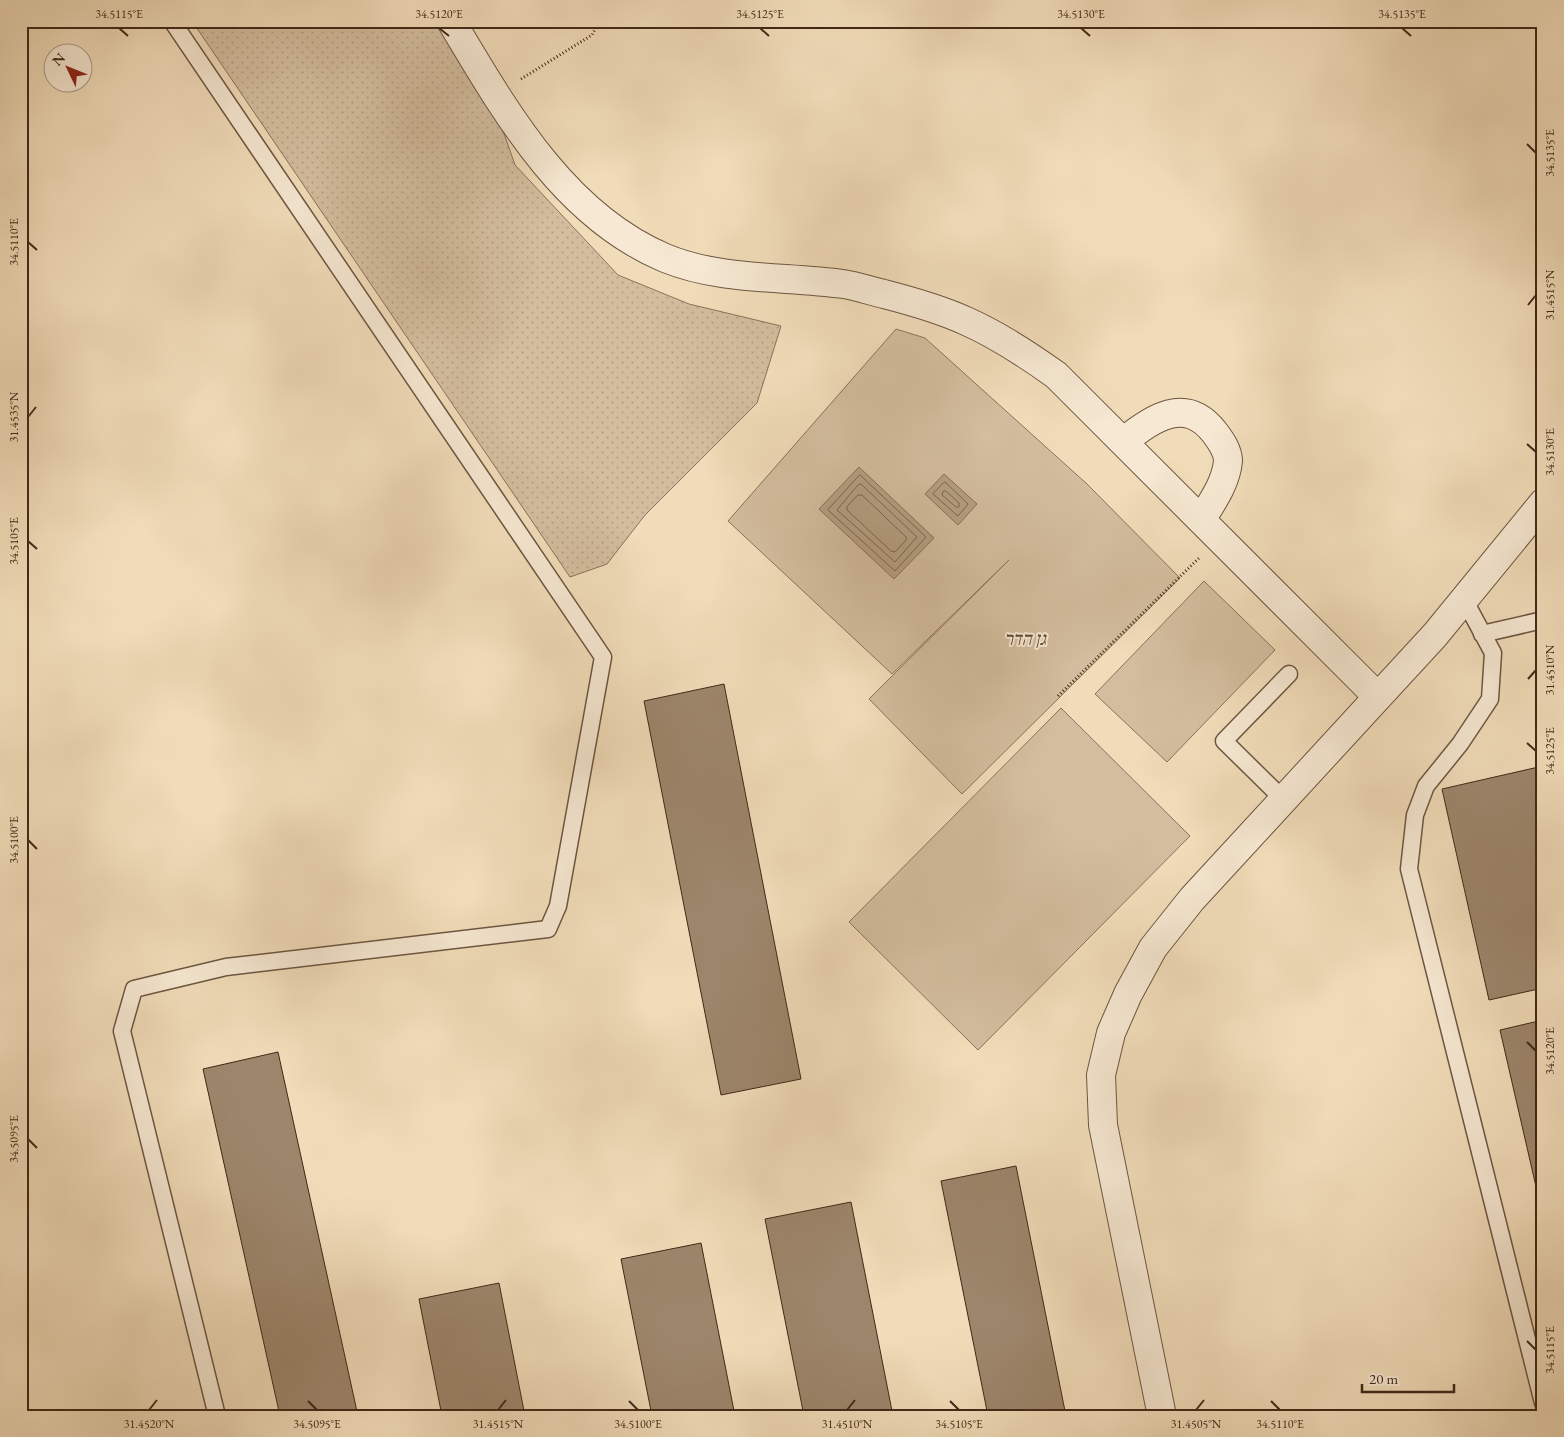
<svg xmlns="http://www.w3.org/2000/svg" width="1564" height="1437" font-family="'EB Garamond','Frank Ruhl Libre',serif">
<defs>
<pattern id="grass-dots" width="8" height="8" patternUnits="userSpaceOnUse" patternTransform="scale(1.25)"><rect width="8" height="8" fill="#d3bd9e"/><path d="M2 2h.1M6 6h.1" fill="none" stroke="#b6a287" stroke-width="1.8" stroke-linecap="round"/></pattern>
</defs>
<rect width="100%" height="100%" fill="#f1dcb9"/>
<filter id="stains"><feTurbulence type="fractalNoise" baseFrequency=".004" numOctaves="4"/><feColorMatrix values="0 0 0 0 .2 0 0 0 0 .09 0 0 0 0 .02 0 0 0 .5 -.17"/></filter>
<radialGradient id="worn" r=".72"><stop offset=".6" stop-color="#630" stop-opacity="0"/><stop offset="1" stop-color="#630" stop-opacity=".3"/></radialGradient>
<path fill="url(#grass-dots)" stroke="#8a725b" d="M 192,21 L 437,21 L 501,125 L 515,165 L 618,275 L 689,304 L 781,326 L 757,403 L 645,515 L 607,564 L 570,577 Z"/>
<path fill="#d3bd9e" stroke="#8a725b" d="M 896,329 L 925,338 L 1087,484 L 1180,578 L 962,794 L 869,699 L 1009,560 L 892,674 L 728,521 Z
M 1204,581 L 1275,650 L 1167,762 L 1095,694 Z
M 1061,708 L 1190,836 L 978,1050 L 849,922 Z"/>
<path fill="#b59f82" stroke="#876f58" d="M 859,467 L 934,538 L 894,579 L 819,509 Z
M 944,474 L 977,504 L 958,525 L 925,494 Z"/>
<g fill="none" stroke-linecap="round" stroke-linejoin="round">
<path stroke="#7b644d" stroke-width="1" d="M 860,475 L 926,537 L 895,571 L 828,510 Z
M 945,482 L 968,504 L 958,516 L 933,494 Z
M 861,484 L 917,537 L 895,562 L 837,510 L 858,485 Z
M 946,491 L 959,503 L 959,507 L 956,507 L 942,495 L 943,492 Z
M 858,495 L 862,495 L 906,537 L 906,540 L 895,552 L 891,551 L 847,510 L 847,507 Z"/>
</g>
<path fill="#9d866c" stroke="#412818" d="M 724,684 L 801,1079 L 721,1095 L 644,701 Z
M 1543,766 L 1543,988 L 1489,1000 L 1442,789 Z
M 1543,1020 L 1543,1217 L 1500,1030 Z
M 278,1052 L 358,1416 L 280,1416 L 203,1069 Z
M 1016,1166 L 1066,1416 L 988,1416 L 941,1181 Z
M 851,1202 L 893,1416 L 804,1416 L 765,1219 Z
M 701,1243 L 735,1416 L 652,1416 L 621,1259 Z
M 499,1283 L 525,1416 L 442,1416 L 419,1299 Z"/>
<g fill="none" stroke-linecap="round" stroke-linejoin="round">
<defs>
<path id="lane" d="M 172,21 L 603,657 L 558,906 L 548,929 L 226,967 L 134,989 L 122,1031 L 217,1416
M 1465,601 L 1493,653 L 1490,699 L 1460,744 L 1426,786 L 1415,815 L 1409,869 L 1543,1403
M 1482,634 L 1543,620
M 1284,800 L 1224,741 L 1289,674"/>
<path id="street" d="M 451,21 C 505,111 563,215 665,258 C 721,281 784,276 843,284 C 857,286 871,291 884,294 C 911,301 940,309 966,321 C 998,335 1028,355 1056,375 L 1378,697
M 1123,442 C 1152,418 1186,395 1215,433 C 1221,441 1228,451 1228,461 C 1226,483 1212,502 1201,520
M 1162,1416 L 1103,1125 L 1101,1075 L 1111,1033 L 1128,994 L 1153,948 L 1192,899 L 1435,635 L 1543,503"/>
</defs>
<use href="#lane" stroke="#6d5540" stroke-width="19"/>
<use href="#street" stroke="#6d5540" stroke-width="30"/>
<path stroke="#412818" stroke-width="3" stroke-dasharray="1 2.5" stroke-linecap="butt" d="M 521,79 L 592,35 L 600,21
M 1058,696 L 1199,558"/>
<use href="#lane" stroke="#f6e8d2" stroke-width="16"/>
<use href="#street" stroke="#f6e8d2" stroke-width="28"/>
</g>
<path fill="none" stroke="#412818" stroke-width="2" d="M 119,28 L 128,36M 439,28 L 449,36M 760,28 L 769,36M 1081,28 L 1090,36M 1402,28 L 1411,36M 1527,144 L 1536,153M 28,242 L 37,250M 1528,305 L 1536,295M 28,417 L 36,407M 1527,444 L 1536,452M 28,541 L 37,549M 1528,679 L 1536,670M 1527,743 L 1536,751M 28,840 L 37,849M 1527,1042 L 1536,1051M 28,1139 L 37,1148M 1527,1341 L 1536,1350M 308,1401 L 317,1410M 629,1401 L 638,1410M 950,1401 L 959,1410M 1271,1401 L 1280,1410M 149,1410 L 157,1400M 498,1410 L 506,1400M 847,1410 L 855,1400M 1196,1410 L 1204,1400"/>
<g text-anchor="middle" stroke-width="4" stroke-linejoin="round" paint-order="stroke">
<g font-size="19" font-style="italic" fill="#5e4633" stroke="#f6e8d2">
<text x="1025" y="645">גן הדר</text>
</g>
</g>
<rect width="1564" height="1437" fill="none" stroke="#f1dcb9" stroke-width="55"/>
<g transform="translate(68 68) rotate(313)"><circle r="24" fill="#f6e8d2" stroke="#ae9b88"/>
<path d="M0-4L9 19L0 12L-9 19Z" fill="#8f2418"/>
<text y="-8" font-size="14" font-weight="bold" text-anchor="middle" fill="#412818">N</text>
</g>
<path d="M1362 1384v8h92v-8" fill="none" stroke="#412818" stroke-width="2.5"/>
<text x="1369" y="1384" font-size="15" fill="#412818" stroke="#f6e8d2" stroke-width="4" paint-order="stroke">20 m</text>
<rect x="28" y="28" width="1508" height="1382" fill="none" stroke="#412818" stroke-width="2"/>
<g font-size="12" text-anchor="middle" fill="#412818">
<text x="119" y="18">34.5115°E</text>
<text x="439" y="18">34.5120°E</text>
<text x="760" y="18">34.5125°E</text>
<text x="1081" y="18">34.5130°E</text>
<text x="1402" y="18">34.5135°E</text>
<text transform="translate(1550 153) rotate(-90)" y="4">34.5135°E</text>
<text transform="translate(14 242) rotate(-90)" y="4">34.5110°E</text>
<text transform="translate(1550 295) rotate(-90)" y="4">31.4515°N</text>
<text transform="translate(14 417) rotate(-90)" y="4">31.4535°N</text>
<text transform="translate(1550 452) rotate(-90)" y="4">34.5130°E</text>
<text transform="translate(14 541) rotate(-90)" y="4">34.5105°E</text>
<text transform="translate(1550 670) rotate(-90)" y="4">31.4510°N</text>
<text transform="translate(1550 751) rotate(-90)" y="4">34.5125°E</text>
<text transform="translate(14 840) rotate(-90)" y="4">34.5100°E</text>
<text transform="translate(1550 1051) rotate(-90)" y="4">34.5120°E</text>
<text transform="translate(14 1139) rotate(-90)" y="4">34.5095°E</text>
<text transform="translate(1550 1350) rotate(-90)" y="4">34.5115°E</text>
<text x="149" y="1428">31.4520°N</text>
<text x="317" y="1428">34.5095°E</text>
<text x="498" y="1428">31.4515°N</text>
<text x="638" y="1428">34.5100°E</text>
<text x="847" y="1428">31.4510°N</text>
<text x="959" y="1428">34.5105°E</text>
<text x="1196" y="1428">31.4505°N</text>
<text x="1280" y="1428">34.5110°E</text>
</g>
<rect width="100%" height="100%" filter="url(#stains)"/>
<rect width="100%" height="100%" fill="url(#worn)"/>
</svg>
